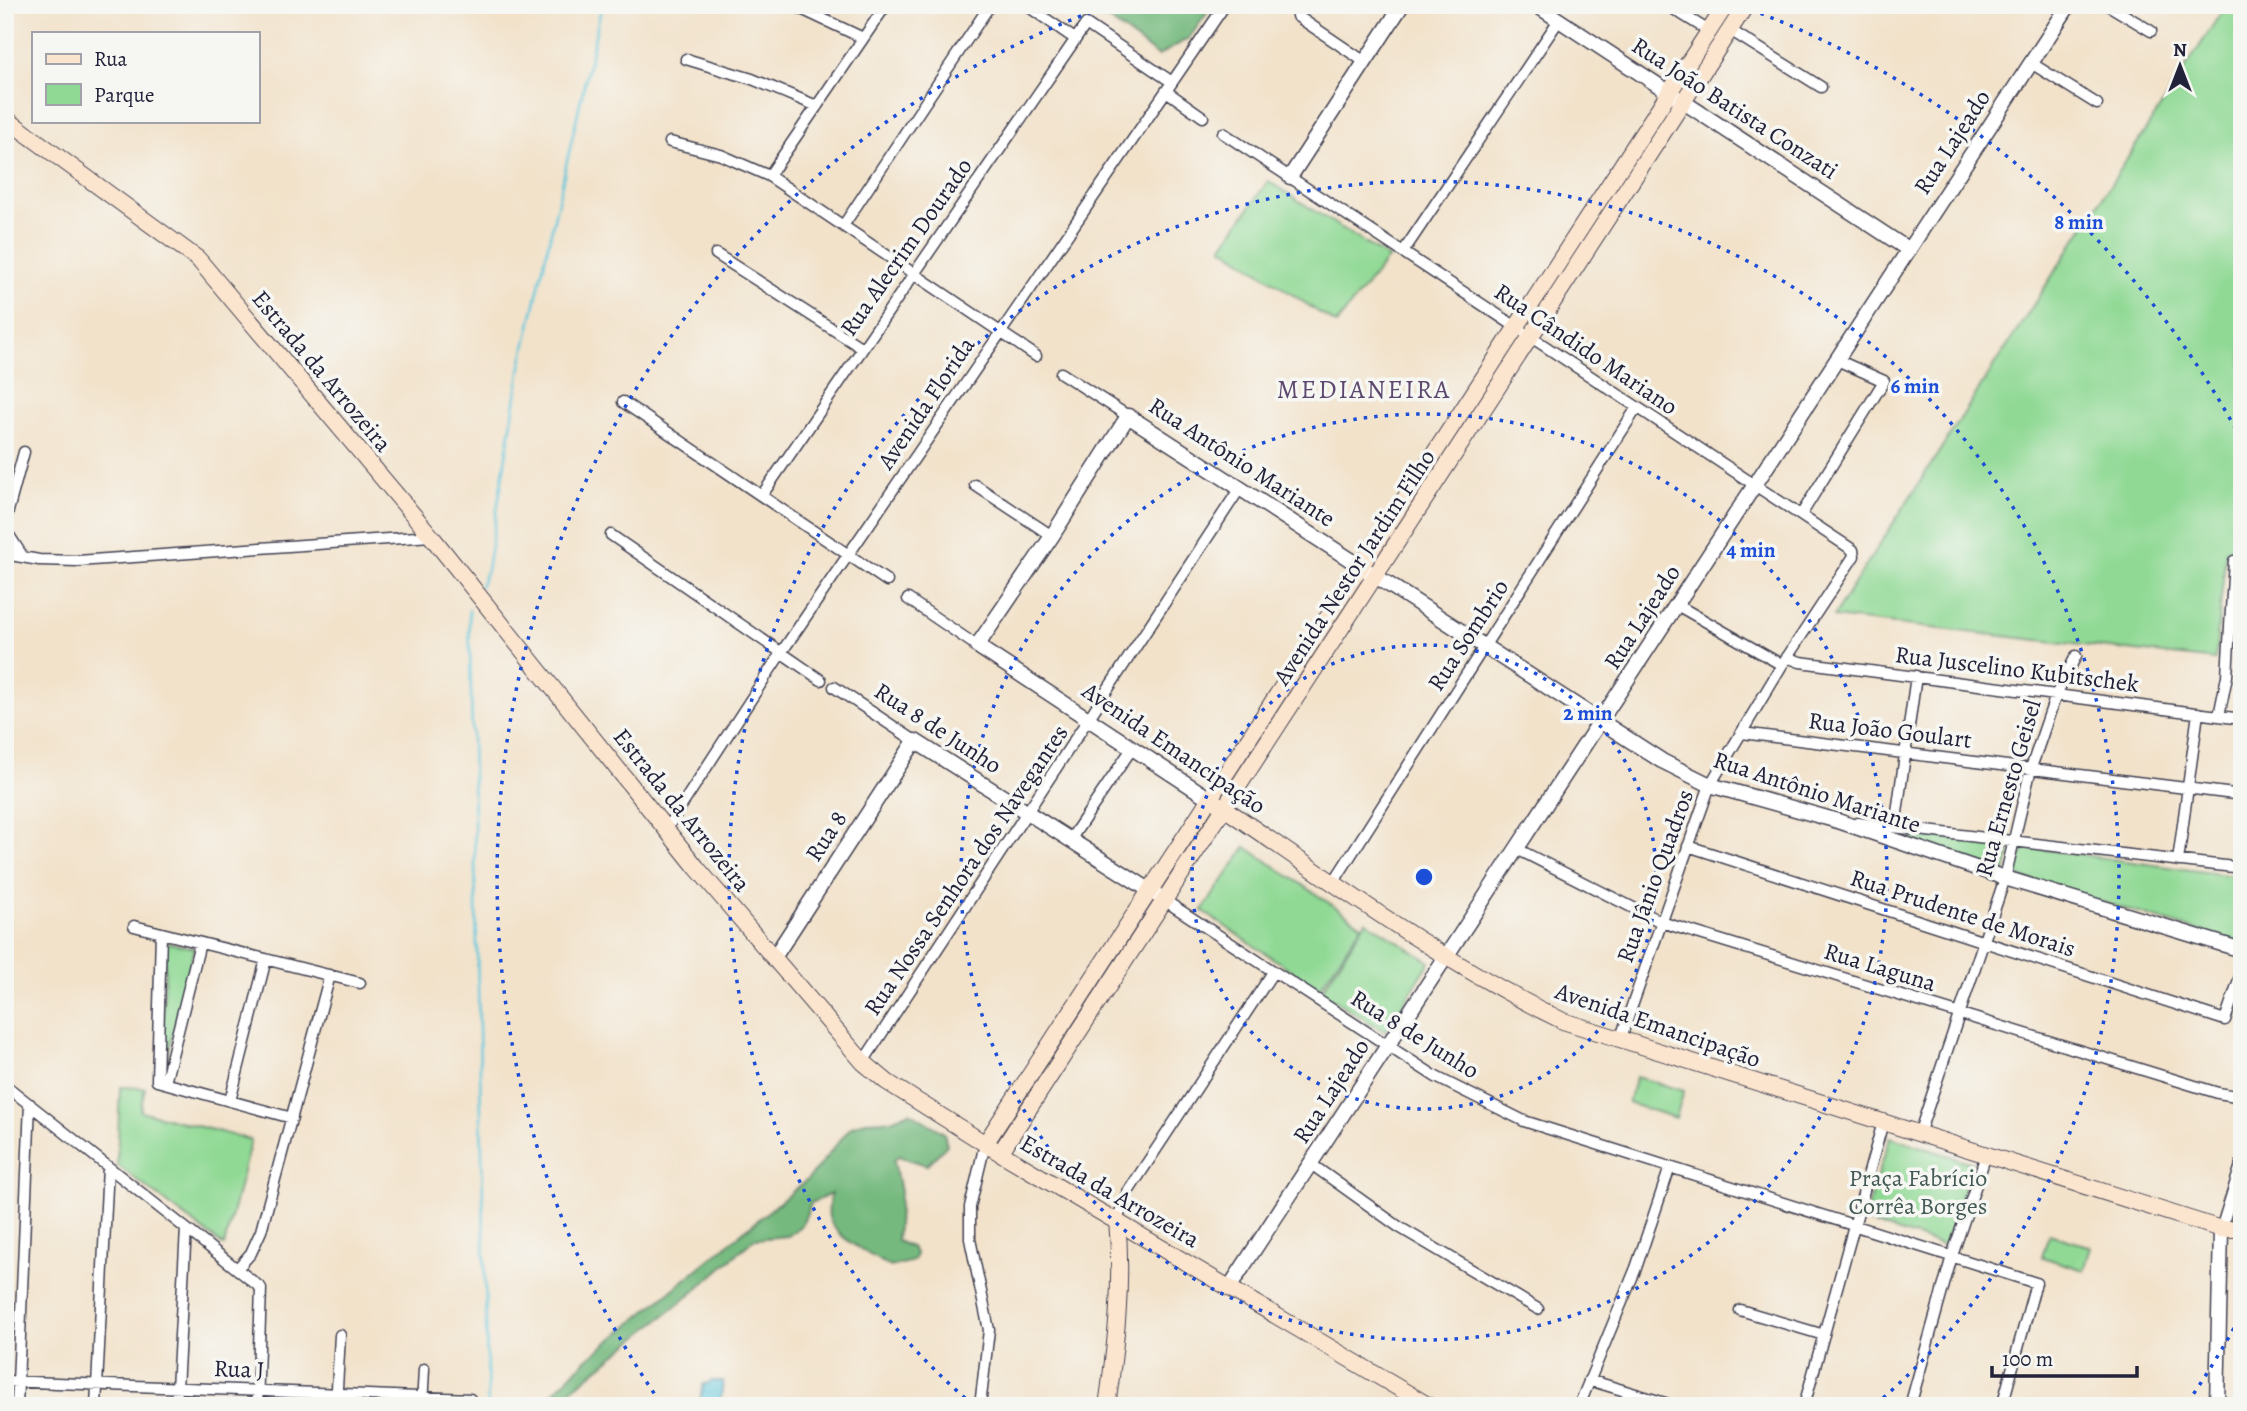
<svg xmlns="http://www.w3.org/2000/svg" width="2247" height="1411" font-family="Alegreya,serif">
<rect width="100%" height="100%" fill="#f6f6f2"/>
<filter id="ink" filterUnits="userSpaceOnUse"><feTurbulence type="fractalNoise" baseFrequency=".0143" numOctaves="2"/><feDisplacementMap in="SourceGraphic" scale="14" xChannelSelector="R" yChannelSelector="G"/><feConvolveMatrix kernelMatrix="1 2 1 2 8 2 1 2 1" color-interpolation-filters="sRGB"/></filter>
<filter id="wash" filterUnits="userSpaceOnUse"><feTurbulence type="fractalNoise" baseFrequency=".00686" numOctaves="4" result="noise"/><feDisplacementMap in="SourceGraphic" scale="28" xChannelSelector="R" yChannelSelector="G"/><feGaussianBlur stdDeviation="1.57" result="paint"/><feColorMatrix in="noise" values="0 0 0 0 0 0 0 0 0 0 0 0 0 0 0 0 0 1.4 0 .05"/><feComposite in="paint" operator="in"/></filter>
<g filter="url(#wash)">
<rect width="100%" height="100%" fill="#f2e2ca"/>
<path fill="#90d994" stroke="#597e68" stroke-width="2" d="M 2226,5 L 2242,5 L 2242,543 L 2226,550 L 2215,660 L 1833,617 Z
M 1268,181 L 1388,258 L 1336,324 L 1222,247 Z
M 1877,829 L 2012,846 L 2005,872 Z
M 1246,847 L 1362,925 L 1319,989 L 1202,911 Z
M 2024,847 L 2242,877 L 2242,944 L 2015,876 Z
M 1366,921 L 1430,962 L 1385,1032 L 1321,992 Z
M 166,942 L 194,948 L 164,1070 L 161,1069 Z
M 1636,1077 L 1684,1091 L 1676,1118 L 1628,1103 Z
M 120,1087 L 145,1088 L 140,1111 L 251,1140 L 224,1246 L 117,1165 Z
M 1890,1137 L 1972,1163 L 1945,1246 L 1864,1221 Z
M 2049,1234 L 2091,1247 L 2084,1270 L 2042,1257 Z"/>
<path fill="#74b97e" stroke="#4b6e5c" stroke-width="2" d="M 1052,5 L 1213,5 L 1189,38 L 1158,56 L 1108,19 L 1059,11 Z
M 910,1112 L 944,1133 L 947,1145 L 927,1165 L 898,1156 L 894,1161 L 900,1192 L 897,1241 L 911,1247 L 916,1254 L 913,1261 L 891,1267 C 874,1257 833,1237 829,1217 C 827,1211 830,1201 831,1194 L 811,1203 L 802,1225 L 788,1236 L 754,1239 L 695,1291 L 551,1406 L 540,1406 L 585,1361 L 808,1179 L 851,1127 L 865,1121 L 891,1120 Z"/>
<path fill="#5fc6dc" stroke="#40748c" stroke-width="2" d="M 712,1381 L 723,1381 L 720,1406 L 699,1406 L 703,1385 Z"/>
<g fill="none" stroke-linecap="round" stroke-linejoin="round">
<path stroke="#5fc6dc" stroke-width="2.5" d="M 480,586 L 487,570 L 521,366 L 602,5
M 469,610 L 488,1406"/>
</g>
</g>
<g filter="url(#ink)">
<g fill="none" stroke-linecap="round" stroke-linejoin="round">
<defs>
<path id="minor" d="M 793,5 L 863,38
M 1026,5 L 1075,39
M 1667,5 L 1709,31
M 2108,5 L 2151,31
M 1297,16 L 1365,62
M 1730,30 L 1821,87
M 686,59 L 752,79 L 817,106
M 2031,63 L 2097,104
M 1166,91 L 1203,117
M 1223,133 L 1853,550 L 1854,556 L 1782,665 L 1710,785 L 1620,1040
M 670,142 L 721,155 L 769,176 L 1036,356
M 769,176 L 886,5
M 843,226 L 990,5
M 1403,252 L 1559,20
M 716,254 L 862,348
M 1061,373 L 1128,416
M 623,402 L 887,581
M 975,485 L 1052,536
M 762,495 L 1086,24 L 1172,82
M 1801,515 L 1884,381 L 1837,360
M 5,522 L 24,452
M 5,529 L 23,557
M 611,535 L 821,680
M 5,554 L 39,560 L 78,561 L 431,536
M 908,599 L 977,646
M 1677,605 L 1782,665
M 1787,657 L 1800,662 L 2242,719
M 834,687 L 915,741
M 2219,716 L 2227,676 L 2234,561
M 1742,733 L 2242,795
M 1858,823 L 2242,868
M 1895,827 L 1916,676
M 667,828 L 781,653 L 1225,5
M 1070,840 L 1133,747
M 1688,846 L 2225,1020 L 2242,971
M 1517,849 L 1661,922 L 2218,1093 L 2242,1097
M 2178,861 L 2198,713
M 1333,883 L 1636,409
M 1164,900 L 1436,1077 L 1524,1121 L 2036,1283 L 2002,1406
M 134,926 L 360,983
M 161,933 L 157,1081 L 292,1118
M 863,1062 L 1240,488
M 165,1083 L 200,943
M 5,1085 L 261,1288 L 257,1406
M 230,1101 L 266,959
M 1919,1134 L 2005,878 L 2031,768 L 2056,695 L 2076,656
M 1311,1164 L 1399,1227 L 1538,1309
M 1117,1220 L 1128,1192 L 1273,972
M 2221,1229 L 2242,1162
M 237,1269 L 251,1253 L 261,1231 L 330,975
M 1740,1310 L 1824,1335
M 1589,1380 L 1675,1406
M 5,1381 L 470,1399
M 17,1406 L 30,1104
M 96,1406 L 108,1167
M 176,1406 L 186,1229
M 336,1406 L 340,1335
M 422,1406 L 424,1369
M 980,1406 L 989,1330 L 970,1239 L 970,1207 L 985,1144
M 1579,1406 L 1636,1268 L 1670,1167
M 1804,1406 L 1883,1122
M 1910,1406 L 1952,1256 L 1986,1155"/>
<path id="tertiary" d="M 1536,5 L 1909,250
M 1290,177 L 1402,5
M 1210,799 L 977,646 L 1052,536 L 1128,416 L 1662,761 L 1710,785 L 1838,821 L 2005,878 L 2242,950
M 775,956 L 915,741 L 1157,895
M 1229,1288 L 2069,5
M 2217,1406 L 2221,1229"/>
<path id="secondary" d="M 5,118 L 198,259 L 431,536 L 697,868 L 863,1062 L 887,1082 L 992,1148 L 1429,1406
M 1218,804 C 1330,880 1441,962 1563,1021 L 2221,1229 L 2242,1229
M 985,1144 L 1726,5
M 1000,1153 L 1746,5
M 1107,1406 C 1116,1344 1123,1282 1117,1220"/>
</defs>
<use href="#minor" stroke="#413f50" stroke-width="13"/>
<use href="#tertiary" stroke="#413f50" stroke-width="17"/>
<use href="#secondary" stroke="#413f50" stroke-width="18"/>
<use href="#minor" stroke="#fff" stroke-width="10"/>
<use href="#tertiary" stroke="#fff" stroke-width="14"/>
<use href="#secondary" stroke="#fce5cf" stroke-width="16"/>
</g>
</g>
<g fill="none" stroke="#1d4ed8" stroke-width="3.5" stroke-dasharray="3.5 7">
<circle cx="1424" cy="877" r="232"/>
<circle cx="1424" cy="877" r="463"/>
<path d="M973 1405A695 695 0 1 1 1875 1405"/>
<path d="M2239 1319A927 927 0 0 1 2188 1402M660 1402A927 927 0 0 1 1107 6M1741 6A927 927 0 0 1 2239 435"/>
</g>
<g text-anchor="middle" stroke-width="7" stroke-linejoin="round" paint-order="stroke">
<g font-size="24" fill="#22223b" stroke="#f6f6f2">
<text transform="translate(1735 108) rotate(33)" y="8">Rua João Batista Conzati</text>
<text transform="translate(1952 142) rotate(-57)" y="8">Rua Lajeado</text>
<text transform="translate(906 247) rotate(-55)" y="8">Rua Alecrim Dourado</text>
<text transform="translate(1586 349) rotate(34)" y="8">Rua Cândido Mariano</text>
<text transform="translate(322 371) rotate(50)" y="8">Estrada da Arrozeira</text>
<text transform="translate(926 403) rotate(-56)" y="8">Avenida Florida</text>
<text transform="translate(1242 462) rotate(33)" y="8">Rua Antônio Mariante</text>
<text transform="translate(1354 567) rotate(-57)" y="8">Avenida Nestor Jardim Filho</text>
<text transform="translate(1642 617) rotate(-57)" y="8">Rua Lajeado</text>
<text transform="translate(1468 635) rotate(-57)" y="8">Rua Sombrio</text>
<text transform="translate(2017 669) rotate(7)" y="8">Rua Juscelino Kubitschek</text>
<text transform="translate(938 728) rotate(33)" y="8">Rua 8 de Junho</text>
<text transform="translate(1890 730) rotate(7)" y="8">Rua João Goulart</text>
<text transform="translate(1174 748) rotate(34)" y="8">Avenida Emancipação</text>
<text transform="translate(2008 788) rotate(-74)" y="8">Rua Ernesto Geisel</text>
<text transform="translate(1817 792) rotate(18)" y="8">Rua Antônio Mariante</text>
<text transform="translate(682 810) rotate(51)" y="8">Estrada da Arrozeira</text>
<text transform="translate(826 836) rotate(-57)" y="8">Rua 8</text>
<text transform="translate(966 870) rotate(-56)" y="8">Rua Nossa Senhora dos Navegantes</text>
<text transform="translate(1655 876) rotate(-70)" y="8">Rua Jânio Quadros</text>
<text transform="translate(1963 913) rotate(18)" y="8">Rua Prudente de Morais</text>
<text transform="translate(1880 967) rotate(17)" y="8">Rua Laguna</text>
<text transform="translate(1658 1025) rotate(19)" y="8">Avenida Emancipação</text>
<text transform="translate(1415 1034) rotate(32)" y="8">Rua 8 de Junho</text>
<text transform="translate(1331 1091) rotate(-57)" y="8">Rua Lajeado</text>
<text transform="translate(1110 1191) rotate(30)" y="8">Estrada da Arrozeira</text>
<text transform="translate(239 1369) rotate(2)" y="8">Rua J</text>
</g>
<g font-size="24" fill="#435956" stroke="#f6f6f2">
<text x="1918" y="1186">Praça Fabrício<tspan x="1918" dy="28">Corrêa Borges</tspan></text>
</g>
<g font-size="26" letter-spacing="2" fill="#5d4970" stroke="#f6f6f2">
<text x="1364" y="398">MEDIANEIRA</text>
</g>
</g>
<circle cx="1424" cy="877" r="10" fill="#1d4ed8" stroke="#f6f6f2" stroke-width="3.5"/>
<g font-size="21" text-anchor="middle" font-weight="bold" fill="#1d4ed8" stroke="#f6f6f2" stroke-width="7" stroke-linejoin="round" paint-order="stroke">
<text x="2079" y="229">8 min</text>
<text x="1915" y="393">6 min</text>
<text x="1751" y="557">4 min</text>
<text x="1588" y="720">2 min</text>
</g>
<rect width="2247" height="1411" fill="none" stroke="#f6f6f2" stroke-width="28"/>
<rect x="32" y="32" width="228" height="91" fill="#f6f6f2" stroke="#a1a1a9" stroke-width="2"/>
<rect x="46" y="54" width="35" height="10" fill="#fce5cf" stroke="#a1a1a9" stroke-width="2"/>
<text x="94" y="66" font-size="21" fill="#22223b">Rua</text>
<rect x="46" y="84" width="35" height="21" fill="#90d994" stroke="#a1a1a9" stroke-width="2"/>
<text x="94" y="102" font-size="21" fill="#22223b">Parque</text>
<g transform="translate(2180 66)" stroke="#f6f6f2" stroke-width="5" paint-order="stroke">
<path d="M0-5L12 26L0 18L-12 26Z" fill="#22223b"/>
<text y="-10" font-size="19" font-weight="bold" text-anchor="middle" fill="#22223b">N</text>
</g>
<path d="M1992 1366v10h145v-10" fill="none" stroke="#22223b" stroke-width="3.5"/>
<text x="2002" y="1366" font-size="21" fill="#22223b" stroke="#f6f6f2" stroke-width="5" paint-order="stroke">100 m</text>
</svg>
